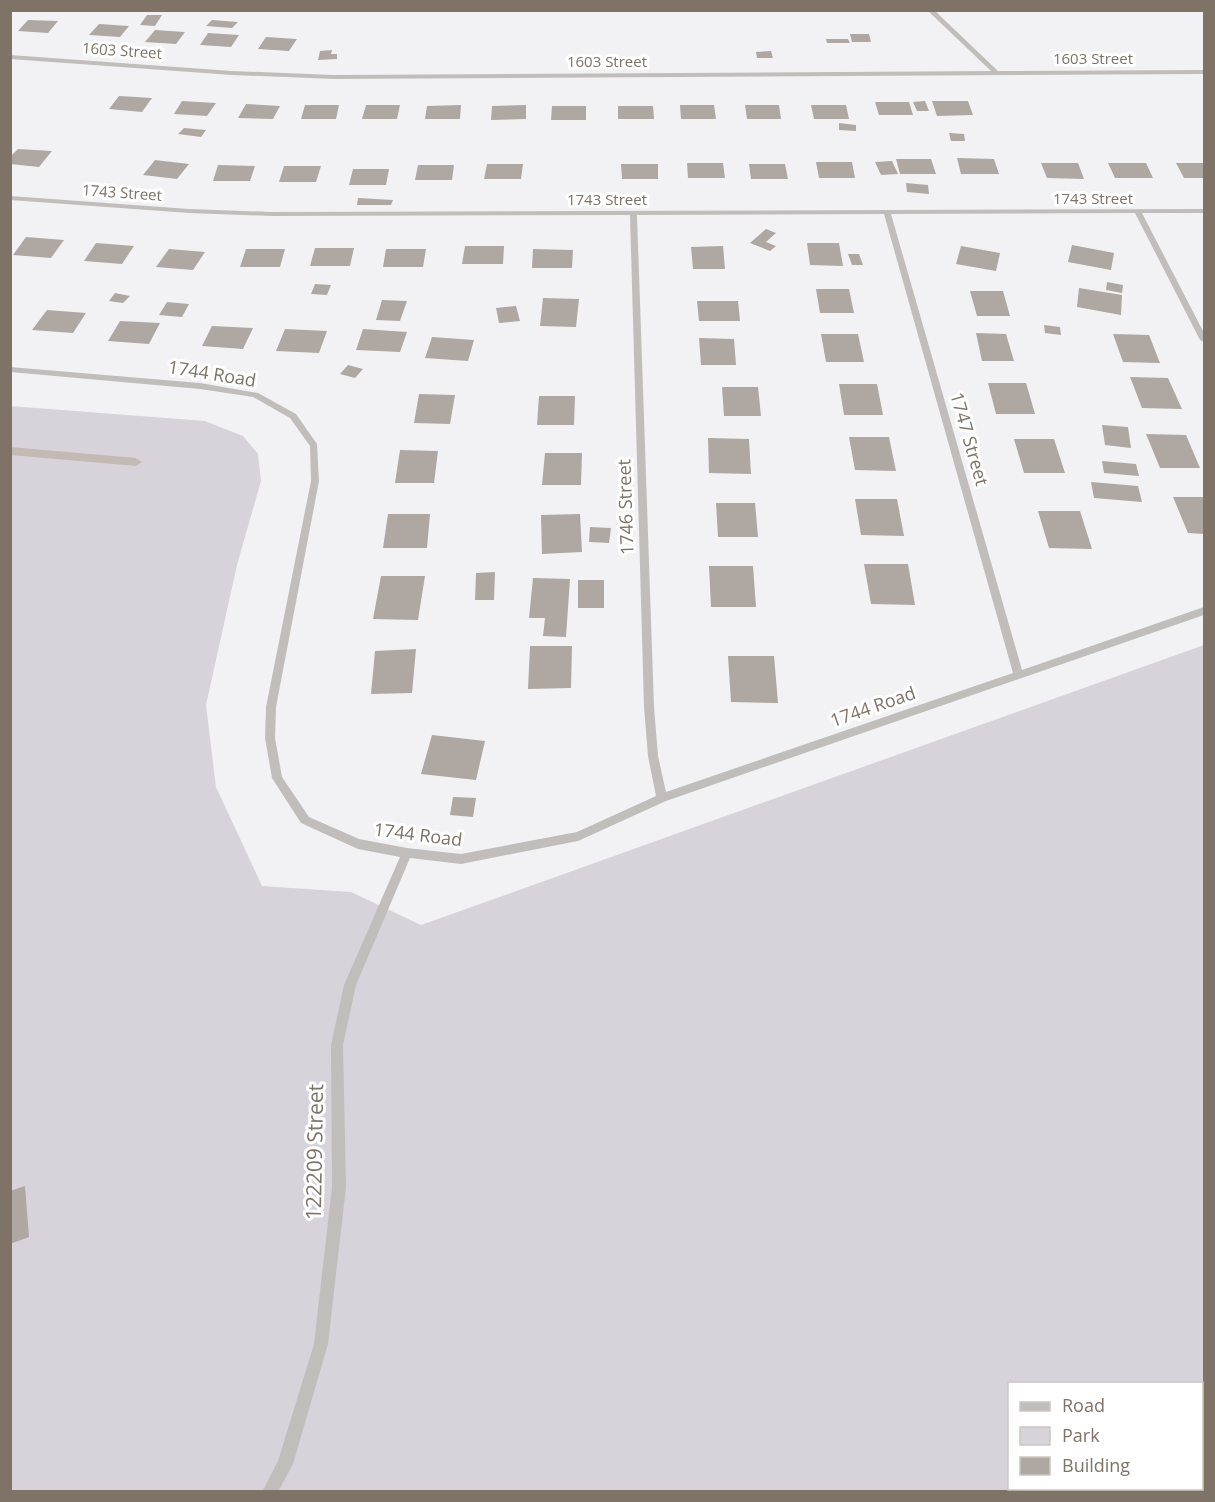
<svg xmlns="http://www.w3.org/2000/svg" width="1215" height="1502" font-family="'Open Sans',sans-serif">
<rect width="100%" height="100%" fill="#f2f2f5"/>
<path fill="#d8d3db" fill-rule="evenodd" d="M 10,406 L 205,421 L 243,436 L 258,454 L 261,481 L 237,565 L 206,705 L 216,787 L 262,886 L 351,892 L 421,925 L 1204,645 L 1204,1491 L 11,1491 ZM 1010,1384 L 1202,1384 L 1202,1488 L 1010,1488 Z"/>
<g fill="none" stroke-linecap="round" stroke-linejoin="round">
<path fill="#c4bab5" fill-rule="evenodd" d="M 10,447 L 136,458 L 142,462 L 136,466 L 10,455 Z"/>
</g>
<path fill="#aea7a2" d="M 147,15 L 162,15 L 155,26 L 140,25 Z
M 28,20 L 58,21 L 48,33 L 18,31 Z
M 212,20 L 238,22 L 232,28 L 206,26 Z
M 99,24 L 129,26 L 120,37 L 89,35 Z
M 155,30 L 185,32 L 176,44 L 145,42 Z
M 208,33 L 239,35 L 231,47 L 200,45 Z
M 850,34 L 869,34 L 871,42 L 852,42 Z
M 266,37 L 297,39 L 289,51 L 258,49 Z
M 826,39 L 848,39 L 850,43 L 827,43 Z
M 332,50 L 331,54 L 337,54 L 337,59 L 318,60 L 320,51 Z
M 771,51 L 773,58 L 757,58 L 756,52 Z
M 119,96 L 152,98 L 142,112 L 109,109 Z
M 182,101 L 216,103 L 207,116 L 174,114 Z
M 925,101 L 929,111 L 917,111 L 913,102 Z
M 932,101 L 968,101 L 973,115 L 937,116 Z
M 875,102 L 909,102 L 913,115 L 879,115 Z
M 246,104 L 280,106 L 273,119 L 238,118 Z
M 305,105 L 339,105 L 336,119 L 301,119 Z
M 366,105 L 400,105 L 397,119 L 362,119 Z
M 461,105 L 460,119 L 425,119 L 427,106 Z
M 526,105 L 526,119 L 491,120 L 492,106 Z
M 680,105 L 714,105 L 716,119 L 681,119 Z
M 745,105 L 779,105 L 781,119 L 747,119 Z
M 811,105 L 846,105 L 849,119 L 814,119 Z
M 552,106 L 586,106 L 586,120 L 551,120 Z
M 618,106 L 653,106 L 654,119 L 618,119 Z
M 839,123 L 856,125 L 856,131 L 839,130 Z
M 184,128 L 206,130 L 201,137 L 178,134 Z
M 949,133 L 964,134 L 965,141 L 951,141 Z
M 18,149 L 52,151 L 39,167 L 10,164 L 10,157 Z
M 957,158 L 994,159 L 999,174 L 961,174 Z
M 896,159 L 931,159 L 936,174 L 900,174 Z
M 155,160 L 189,164 L 177,179 L 143,175 Z
M 892,161 L 898,174 L 881,175 L 875,162 Z
M 816,162 L 852,162 L 855,178 L 819,178 Z
M 687,163 L 723,163 L 725,178 L 688,178 Z
M 1041,163 L 1078,163 L 1084,179 L 1047,178 Z
M 1108,163 L 1146,163 L 1153,178 L 1115,178 Z
M 1176,163 L 1204,163 L 1204,178 L 1184,178 Z
M 487,164 L 523,164 L 521,179 L 484,179 Z
M 621,164 L 658,164 L 658,179 L 622,179 Z
M 749,164 L 785,164 L 788,179 L 751,179 Z
M 218,165 L 255,166 L 250,181 L 213,181 Z
M 418,165 L 454,165 L 452,180 L 415,180 Z
M 284,166 L 321,166 L 316,182 L 279,182 Z
M 353,169 L 389,169 L 386,185 L 349,185 Z
M 906,183 L 928,185 L 929,194 L 907,192 Z
M 358,198 L 393,200 L 391,205 L 357,205 Z
M 766,229 L 776,233 L 766,242 L 776,246 L 770,251 L 750,243 Z
M 26,237 L 64,240 L 51,258 L 13,255 Z
M 96,243 L 134,246 L 122,264 L 84,261 Z
M 807,243 L 839,243 L 843,266 L 810,265 Z
M 1072,245 L 1114,253 L 1111,270 L 1068,262 Z
M 465,246 L 504,246 L 503,264 L 462,264 Z
M 723,246 L 725,269 L 693,269 L 691,247 Z
M 961,246 L 1000,253 L 996,271 L 956,264 Z
M 315,248 L 354,248 L 350,266 L 310,266 Z
M 169,249 L 205,252 L 193,270 L 156,267 Z
M 246,249 L 285,249 L 280,267 L 240,267 Z
M 386,249 L 426,249 L 423,267 L 383,267 Z
M 533,249 L 573,250 L 572,268 L 532,268 Z
M 848,254 L 859,254 L 863,265 L 852,265 Z
M 1107,282 L 1123,285 L 1122,293 L 1106,290 Z
M 315,284 L 331,285 L 327,295 L 311,294 Z
M 1079,288 L 1122,295 L 1121,315 L 1077,307 Z
M 816,289 L 849,289 L 854,313 L 820,313 Z
M 970,291 L 1003,291 L 1010,316 L 977,316 Z
M 115,293 L 130,296 L 123,303 L 109,301 Z
M 543,298 L 579,299 L 576,327 L 540,326 Z
M 382,300 L 407,301 L 400,321 L 376,320 Z
M 697,301 L 738,301 L 740,321 L 699,321 Z
M 167,302 L 189,304 L 182,317 L 159,315 Z
M 516,306 L 520,321 L 499,323 L 496,308 Z
M 47,310 L 86,313 L 73,333 L 32,330 Z
M 120,321 L 160,323 L 149,344 L 108,341 Z
M 1044,325 L 1060,327 L 1061,335 L 1045,333 Z
M 212,326 L 253,328 L 243,349 L 202,346 Z
M 285,329 L 327,331 L 319,353 L 276,351 Z
M 363,329 L 407,332 L 400,352 L 356,350 Z
M 976,333 L 1006,334 L 1014,361 L 982,361 Z
M 821,334 L 858,334 L 864,362 L 826,362 Z
M 1113,334 L 1149,335 L 1160,363 L 1123,362 Z
M 432,337 L 474,340 L 468,361 L 425,358 Z
M 699,338 L 734,339 L 736,365 L 701,365 Z
M 348,365 L 363,369 L 355,378 L 340,374 Z
M 1130,377 L 1168,378 L 1182,409 L 1142,408 Z
M 988,383 L 1026,383 L 1035,414 L 996,414 Z
M 839,384 L 877,384 L 883,415 L 844,415 Z
M 722,387 L 758,387 L 761,416 L 724,416 Z
M 419,394 L 455,395 L 450,424 L 414,423 Z
M 539,396 L 575,396 L 574,425 L 537,425 Z
M 1102,425 L 1128,427 L 1131,448 L 1105,445 Z
M 1146,434 L 1186,435 L 1200,468 L 1160,468 Z
M 849,437 L 889,437 L 896,471 L 855,470 Z
M 708,438 L 749,439 L 751,474 L 709,473 Z
M 1014,439 L 1054,439 L 1065,473 L 1024,473 Z
M 400,450 L 438,451 L 434,483 L 395,483 Z
M 545,453 L 582,453 L 581,485 L 542,485 Z
M 1102,461 L 1136,464 L 1139,476 L 1104,473 Z
M 1091,482 L 1138,486 L 1142,502 L 1094,498 Z
M 1173,497 L 1204,497 L 1204,534 L 1188,533 Z
M 855,499 L 897,499 L 904,536 L 861,535 Z
M 716,503 L 755,503 L 758,537 L 718,537 Z
M 1038,511 L 1080,511 L 1092,549 L 1049,548 Z
M 388,514 L 430,514 L 427,548 L 383,548 Z
M 580,514 L 582,552 L 542,554 L 541,515 Z
M 590,527 L 611,528 L 609,543 L 589,542 Z
M 864,564 L 908,564 L 915,605 L 871,604 Z
M 709,566 L 753,566 L 756,607 L 711,607 Z
M 495,572 L 494,600 L 475,600 L 476,573 Z
M 381,576 L 425,576 L 418,620 L 373,619 Z
M 533,578 L 570,579 L 566,637 L 543,636 L 545,618 L 529,618 Z
M 578,580 L 604,580 L 604,608 L 578,608 Z
M 530,646 L 572,646 L 571,688 L 528,689 Z
M 416,649 L 412,693 L 371,694 L 375,651 Z
M 728,656 L 774,656 L 778,703 L 731,702 Z
M 432,735 L 485,741 L 476,780 L 421,774 Z
M 453,797 L 476,798 L 473,817 L 450,815 Z
M 25,1186 L 29,1237 L 10,1244 L 10,1191 Z"/>
<g fill="none" stroke-linecap="round" stroke-linejoin="round">
<path fill="#c1bdba" fill-rule="evenodd" d="M 927,10 L 934,10 L 998,71 L 1204,70 L 1204,74 L 334,79 L 232,75 L 10,59 L 10,55 L 232,71 L 334,75 L 991,71 Z
M 10,196 L 189,209 L 272,212 L 1204,209 L 1204,213 L 1142,213 L 1204,333 L 1204,342 L 1200,340 L 1135,213 L 891,214 L 1022,670 L 1204,607 L 1204,615 L 666,801 L 578,841 L 461,864 L 410,858 L 356,985 L 343,1045 L 346,1187 L 328,1344 L 293,1464 L 278,1492 L 262,1492 L 278,1461 L 314,1344 L 332,1187 L 331,1045 L 344,985 L 400,857 L 358,849 L 301,823 L 272,778 L 265,738 L 266,707 L 311,481 L 310,446 L 290,418 L 253,397 L 200,389 L 10,372 L 10,367 L 200,383 L 258,393 L 296,414 L 317,444 L 319,481 L 276,707 L 275,738 L 282,777 L 309,817 L 359,839 L 407,848 L 461,854 L 577,832 L 656,796 L 648,756 L 644,707 L 630,215 L 272,216 L 189,213 L 10,200 ZM 884,214 L 1013,673 L 666,792 L 658,756 L 654,707 L 637,215 Z"/>
</g>
<g text-anchor="middle" stroke-width="6" stroke-linejoin="round" paint-order="stroke">
<g font-size="15" fill="#7f7267" stroke="#fff">
<text transform="translate(122 51) rotate(4)" y="5">1603 Street</text>
<text x="1093" y="64">1603 Street</text>
<text x="607" y="67">1603 Street</text>
<text transform="translate(122 193) rotate(4)" y="5">1743 Street</text>
<text x="1093" y="204">1743 Street</text>
<text x="607" y="205">1743 Street</text>
</g>
<g font-size="18" fill="#7f7267" stroke="#fff">
<text transform="translate(212 374) rotate(9)" y="6">1744 Road</text>
<text transform="translate(969 439) rotate(74)" y="6">1747 Street</text>
<text transform="translate(626 507) rotate(-92)" y="6">1746 Street</text>
<text transform="translate(873 707) rotate(-19)" y="6">1744 Road</text>
<text transform="translate(418 835) rotate(7)" y="6">1744 Road</text>
</g>
<g font-size="21" fill="#7f7267" stroke="#fff">
<text transform="translate(315 1152) rotate(-89)" y="7">122209 Street</text>
</g>
</g>
<rect width="1215" height="1502" fill="none" stroke="#7f7267" stroke-width="24"/>
<rect x="1008" y="1382" width="195" height="108" fill="#ffffff" stroke="#ccc7c2" stroke-width="1.5"/>
<rect x="1020" y="1402" width="30" height="9" fill="#c1bdba" stroke="#ccc7c2" stroke-width="1.5"/>
<text x="1062" y="1412" font-size="18" fill="#7f7267">Road</text>
<rect x="1020" y="1427" width="30" height="18" fill="#d8d3db" stroke="#ccc7c2" stroke-width="1.5"/>
<text x="1062" y="1442" font-size="18" fill="#7f7267">Park</text>
<rect x="1020" y="1457" width="30" height="18" fill="#aea7a2" stroke="#ccc7c2" stroke-width="1.5"/>
<text x="1062" y="1472" font-size="18" fill="#7f7267">Building</text>
</svg>
